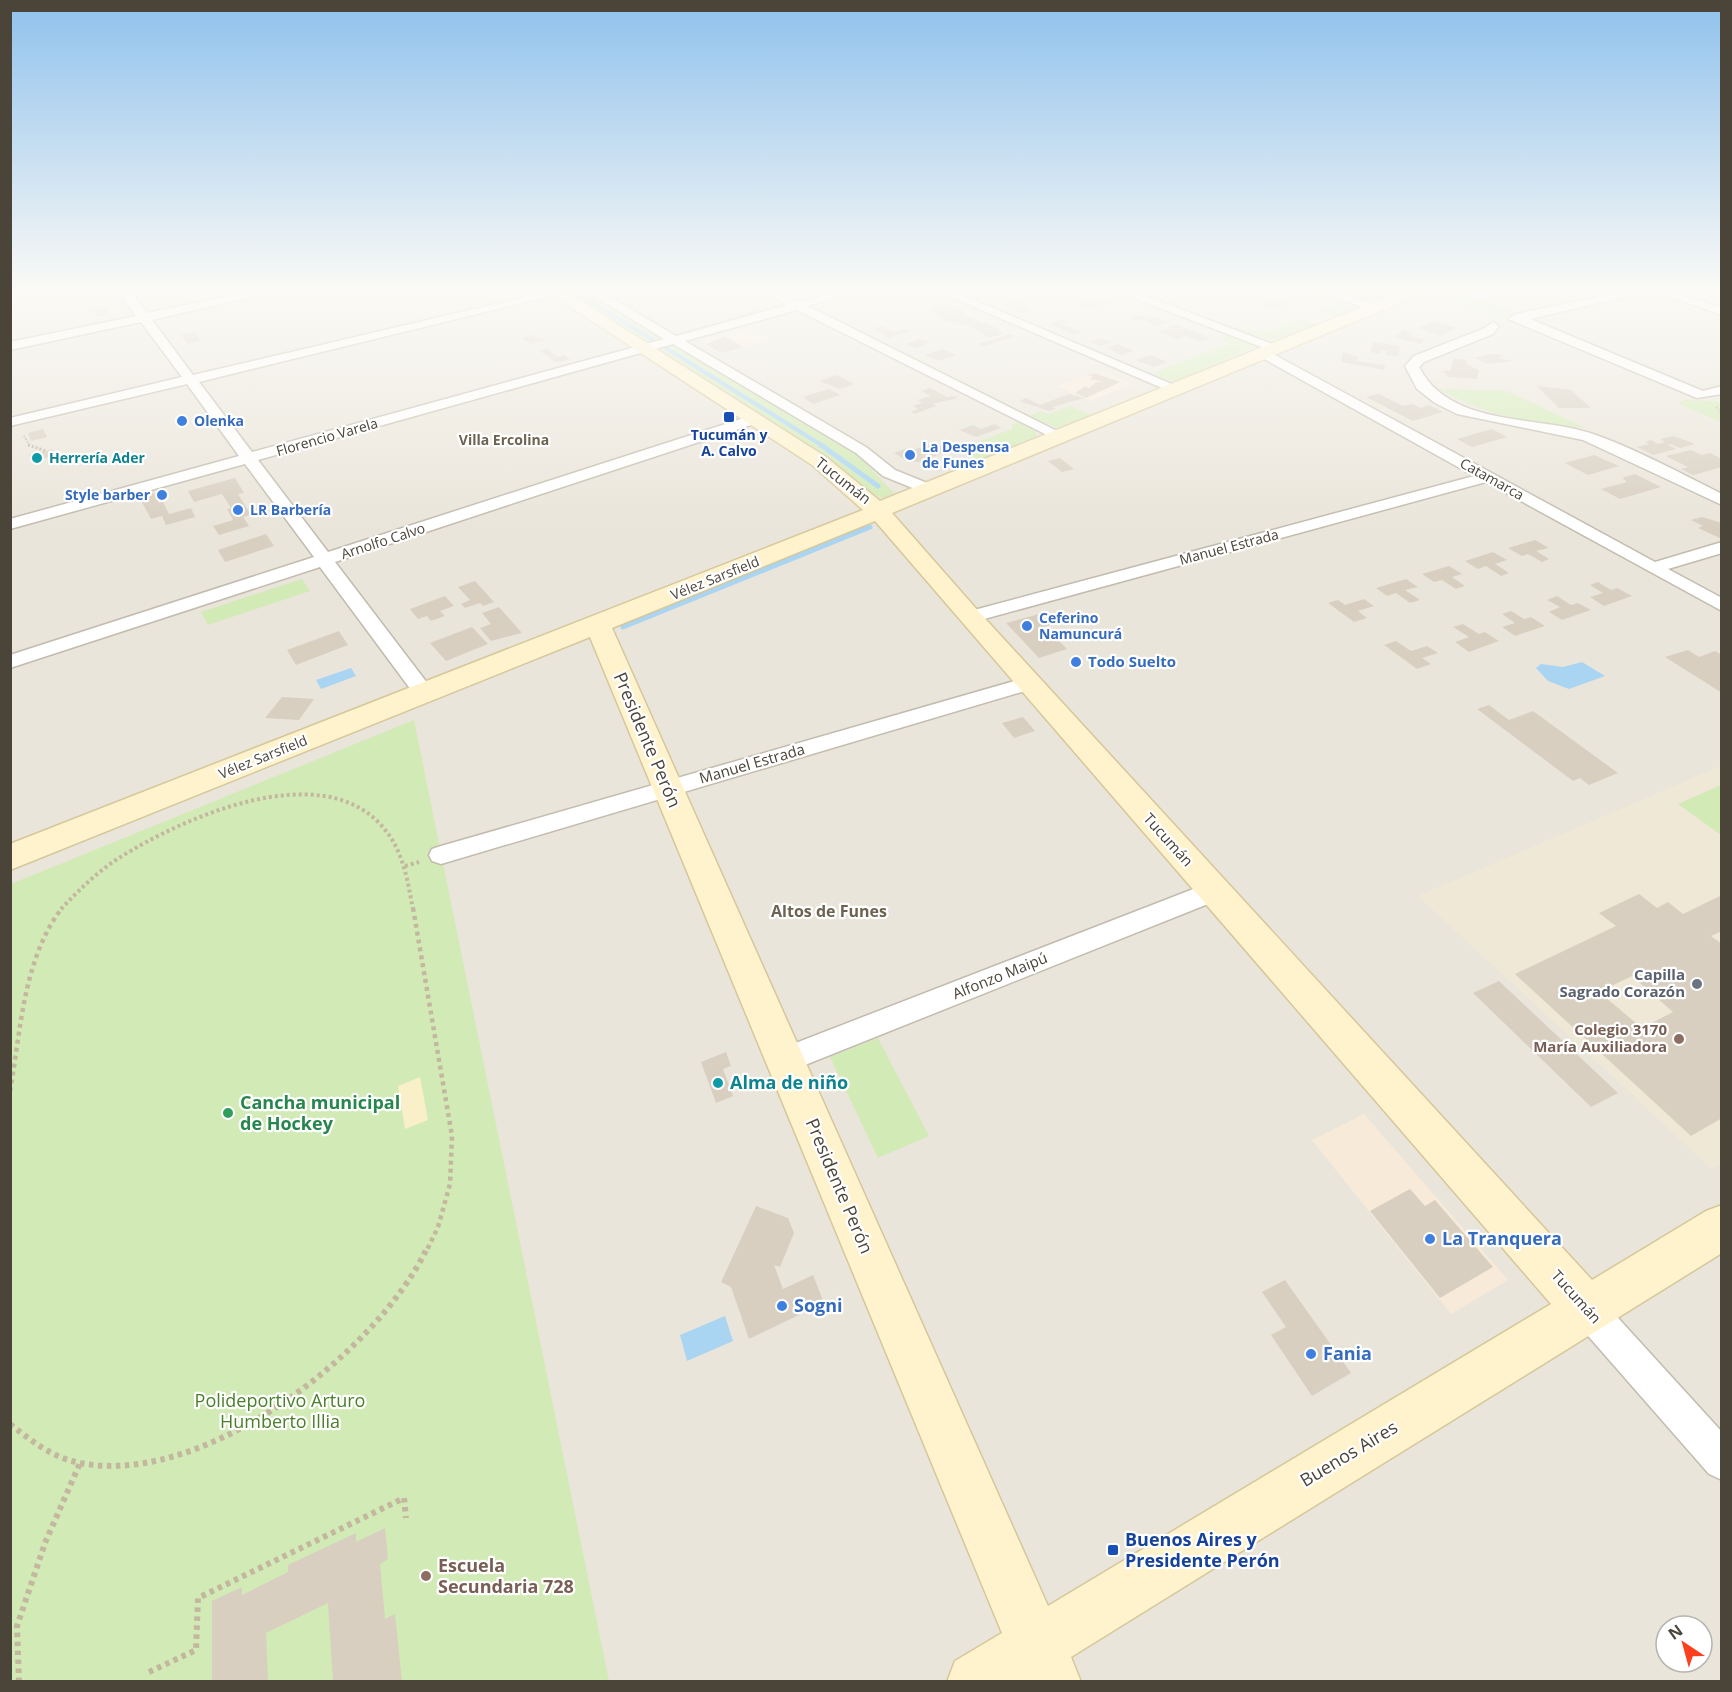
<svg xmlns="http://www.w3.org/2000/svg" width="1732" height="1692" font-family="'Open Sans',sans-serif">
<rect width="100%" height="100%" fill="#f6f3ec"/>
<path fill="#eae5da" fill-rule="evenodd" d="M 11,291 L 1721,291 L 1721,1681 L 11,1682 ZM 1666,1626 L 1702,1626 L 1702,1662 L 1666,1662 Z"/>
<path fill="#f7ead8" d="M 749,329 L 769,340 L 721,353 L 702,342 Z
M 1100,370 L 1133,384 L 1090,401 L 1057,386 Z
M 1364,1114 L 1508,1280 L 1451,1314 L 1312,1140 Z"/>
<path fill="#efe8d6" d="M 1721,766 L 1721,1164 L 1712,1169 L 1418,896 Z"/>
<path fill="#d2eab5" d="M 563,291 L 585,291 L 662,339 L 647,342 Z
M 1332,291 L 1402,291 C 1371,304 1364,301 1332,291 Z
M 1442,291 C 1470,291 1495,308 1522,314 L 1497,319 L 1435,294 Z
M 1315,292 L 1357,305 L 1360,309 L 1337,318 L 1319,312 L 1333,306 L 1331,303 L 1307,295 Z
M 1300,319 L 1318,325 C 1283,338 1278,345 1240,331 L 1247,329 L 1266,332 Z
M 1226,335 L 1254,347 L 1178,381 L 1163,380 L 1153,373 L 1231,343 L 1219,338 Z
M 671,346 L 683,350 L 816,431 L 852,449 L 894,493 L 885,498 C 867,497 847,472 832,462 C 777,424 721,387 663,352 L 663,349 Z
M 1438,389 L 1507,391 L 1585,428 C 1525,421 1492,418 1438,389 Z
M 1686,400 L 1715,401 L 1721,404 L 1721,422 L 1677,403 Z
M 1071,406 L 1091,415 L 1057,428 L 1029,416 L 1041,411 L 1048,414 Z
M 1018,422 L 1034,430 L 1037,436 L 977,461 L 956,450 L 1012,429 L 1012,424 Z
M 302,579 L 310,591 L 208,625 L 201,612 Z
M 414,720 L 609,1681 L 11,1682 L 11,884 Z
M 1721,785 L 1721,835 L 1678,804 Z
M 878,1038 L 929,1136 L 878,1158 L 830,1057 Z"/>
<path fill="#f9efc9" d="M 420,1077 L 428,1120 L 405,1129 L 398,1086 Z"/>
<path fill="#e5e3e0" d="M 962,453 L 973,459 L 939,473 L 927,466 Z"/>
<path fill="#a9d4f2" d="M 1582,662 L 1605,676 L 1569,689 L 1548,681 L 1536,668 L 1541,664 L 1563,667 Z
M 351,668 L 356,676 L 321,689 L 316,680 Z
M 725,1316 L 733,1341 L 687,1361 L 680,1335 Z"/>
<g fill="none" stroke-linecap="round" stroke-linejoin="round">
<path stroke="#a9d4f2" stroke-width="4" d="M 574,291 L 653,340
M 666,348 L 823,446"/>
<path stroke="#a9d4f2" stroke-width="5" d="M 821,445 L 878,486
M 623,627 L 870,527"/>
</g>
<path fill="#d8cfc1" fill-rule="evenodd" d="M 141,291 L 173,291 L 173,292 L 146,298 Z
M 1290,291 L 1308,297 L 1273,309 L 1259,304 L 1283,296 L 1272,292 Z
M 996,293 L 1030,308 L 1027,309 L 1030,311 L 1022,313 L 1013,310 L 1018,308 L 987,296 Z
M 1101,297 L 1117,301 L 1087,308 L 1076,304 Z
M 945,304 L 968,314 L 964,315 L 1000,329 L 997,330 L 1004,333 L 989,338 L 971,327 L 940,319 L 944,318 L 928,309 Z
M 107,307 L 110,314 L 99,317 L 90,311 Z
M 1135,315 L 1158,318 L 1169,322 L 1156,326 L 1141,319 L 1136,321 L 1129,318 Z
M 1062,320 L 1068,322 L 1062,324 L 1083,332 L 1074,335 L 1049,324 Z
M 1434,321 L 1457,328 L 1441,336 L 1418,328 Z
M 1176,325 L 1190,330 L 1210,338 L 1200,342 L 1185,336 L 1177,339 L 1158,332 Z
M 882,326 L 894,332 L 904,329 L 910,331 L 889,338 L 874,329 Z
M 1404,330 L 1413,333 L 1409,335 L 1425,340 L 1420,344 L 1394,337 Z
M 194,332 L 201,341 L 188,344 L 181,335 Z
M 1010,334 L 1015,336 L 982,347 L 978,344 Z
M 534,335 L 538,338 L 546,340 L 531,344 L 522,338 Z
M 725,336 L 743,347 L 721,353 L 706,344 Z
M 1101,338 L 1112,342 L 1101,346 L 1090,342 Z
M 919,339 L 930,342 L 916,348 L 907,344 Z
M 1373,342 L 1400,346 L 1398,356 L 1386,355 L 1387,351 L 1381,350 L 1380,354 L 1370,352 Z
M 1118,344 L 1134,351 L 1122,355 L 1106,348 Z
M 547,349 L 558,357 L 564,355 L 570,359 L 557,363 L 540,351 Z
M 942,349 L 956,355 L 938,361 L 925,355 Z
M 1343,352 L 1358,357 L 1357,361 L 1385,365 L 1384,370 L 1341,362 Z
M 1489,354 L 1498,354 L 1504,356 L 1498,358 L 1513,361 L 1488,364 L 1475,358 Z
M 1150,355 L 1168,362 L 1154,367 L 1136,360 Z
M 1454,358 L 1467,360 L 1466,364 L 1479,370 L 1477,379 L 1449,377 L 1443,371 L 1450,371 Z
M 1095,373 L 1120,382 L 1086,398 L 1075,393 L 1085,386 L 1089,388 L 1096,382 L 1104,382 L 1089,379 L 1093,377 L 1088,375 Z
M 837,375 L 854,384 L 840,389 L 819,381 Z
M 1537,386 L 1571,390 L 1591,408 L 1559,408 Z
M 930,388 L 947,397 L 953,396 L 958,398 L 933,404 L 936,406 L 914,414 L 911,412 L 918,409 L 913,406 L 922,403 L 918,400 L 931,396 L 921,391 Z
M 829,389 L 840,395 L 813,404 L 803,397 Z
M 1069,394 L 1084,398 L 1052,407 L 1056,409 L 1049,411 L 1019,401 L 1026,398 L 1040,405 Z
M 1379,394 L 1403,406 L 1412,404 L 1421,408 L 1429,405 L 1443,412 L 1413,421 L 1366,397 Z
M 995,424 L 1001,428 L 976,437 L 959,430 L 973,425 L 981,429 Z
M 43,429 L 47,437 L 31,441 L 28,433 Z
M 1492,429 L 1507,437 L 1472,447 L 1457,439 Z
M 1673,436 L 1695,444 L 1680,448 L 1671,444 L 1668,445 L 1676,449 L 1653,455 L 1637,447 L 1649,444 L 1645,442 L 1651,440 L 1658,444 L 1665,442 L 1660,439 Z
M 935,442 L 949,451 L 918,462 L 907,461 L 894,453 L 908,448 L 913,450 Z
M 53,449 L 56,455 L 32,462 L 29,455 Z
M 1691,450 L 1702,455 L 1710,453 L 1722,459 L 1722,467 L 1693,475 L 1681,469 L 1688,467 L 1666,456 Z
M 1594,455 L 1619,466 L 1588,475 L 1565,463 Z
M 1060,458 L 1074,469 L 1062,472 L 1048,461 Z
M 1635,474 L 1661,487 L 1620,499 L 1601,489 L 1627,482 L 1622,478 Z
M 235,478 L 244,493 L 238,494 L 251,515 L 243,517 L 249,526 L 219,535 L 213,526 L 233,520 L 227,509 L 231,508 L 222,494 L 194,502 L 188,491 Z
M 166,490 L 170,496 L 157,500 L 159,503 L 163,502 L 169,514 L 191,508 L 195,517 L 166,525 L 162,516 L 151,519 L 139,497 Z
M 1702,517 L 1722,523 L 1722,539 L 1698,528 L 1703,526 L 1691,520 Z
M 266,534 L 274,546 L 225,562 L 218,550 Z
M 1535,540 L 1549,548 L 1536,551 L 1549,559 L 1542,562 L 1528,554 L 1522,556 L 1508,548 Z
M 1493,552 L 1507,560 L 1495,564 L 1509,573 L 1501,576 L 1486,566 L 1478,569 L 1465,561 Z
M 1449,566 L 1462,574 L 1452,577 L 1465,586 L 1456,589 L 1442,580 L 1434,582 L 1422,574 Z
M 1406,579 L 1418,587 L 1405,590 L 1420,600 L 1410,603 L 1396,593 L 1387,596 L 1376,588 Z
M 475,581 L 494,602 L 483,606 L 480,603 L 465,608 L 461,604 L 470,600 L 458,587 Z
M 1598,582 L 1611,590 L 1617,588 L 1632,596 L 1604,606 L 1590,597 L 1603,593 L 1590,585 Z
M 445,596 L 454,606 L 440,611 L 445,616 L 431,621 L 427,616 L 418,619 L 410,609 Z
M 1557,596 L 1571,605 L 1578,603 L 1591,610 L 1562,620 L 1549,612 L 1560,607 L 1547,600 Z
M 1364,599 L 1374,606 L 1358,611 L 1367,618 L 1354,622 L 1328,603 L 1338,600 L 1345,605 Z
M 499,607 L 522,633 L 491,641 L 480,628 L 491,624 L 482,613 Z
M 1511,611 L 1524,619 L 1531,617 L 1545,626 L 1515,636 L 1502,627 L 1515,623 L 1502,614 Z
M 1039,614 L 1050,625 L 1040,628 L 1045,633 L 1050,632 L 1067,649 L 1039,658 L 1006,623 Z
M 1463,624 L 1479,634 L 1485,632 L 1499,641 L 1469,652 L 1455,642 L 1469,637 L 1453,627 Z
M 472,627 L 488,644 L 446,661 L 430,643 Z
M 339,631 L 348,645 L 296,665 L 287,650 Z
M 1396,641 L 1411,651 L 1427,646 L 1438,653 L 1422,658 L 1431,664 L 1417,669 L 1384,645 Z
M 1688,650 L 1699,657 L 1715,651 L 1722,655 L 1722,693 L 1665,657 Z
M 282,697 L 314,699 L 299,720 L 265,718 Z
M 1489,705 L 1509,720 L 1533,711 L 1618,773 L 1589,785 L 1580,778 L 1573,781 L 1477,709 Z
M 1023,717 L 1035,731 L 1014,738 L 1002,723 Z
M 1639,894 L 1657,908 L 1668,902 L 1683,914 L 1722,895 L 1722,931 L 1711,936 L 1722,944 L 1722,1118 L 1691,1136 L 1515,974 L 1616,926 L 1599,913 ZM 1632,976 L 1673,1012 L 1642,1028 L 1599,992 Z
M 1499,981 L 1618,1093 L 1591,1107 L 1473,993 Z
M 726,1052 L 731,1066 L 723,1069 L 733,1096 L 716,1103 L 701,1062 Z
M 1410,1189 L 1425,1206 L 1435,1200 L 1493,1267 L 1440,1298 L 1370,1211 Z
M 756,1206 L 788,1218 L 794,1233 L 780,1267 L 774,1265 L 783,1289 L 813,1275 L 824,1303 L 749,1339 L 731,1287 L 721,1282 Z
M 1285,1280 L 1351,1373 L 1312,1396 L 1271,1335 L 1286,1327 L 1262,1292 Z
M 385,1528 L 388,1559 L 380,1564 L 385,1619 L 395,1614 L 402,1682 L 333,1682 L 328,1603 L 266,1633 L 268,1682 L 212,1682 L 212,1601 L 242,1587 L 242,1595 L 288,1572 L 288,1565 L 356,1533 L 356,1542 Z"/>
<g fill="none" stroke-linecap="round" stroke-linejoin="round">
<defs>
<path id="street" d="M 118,291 L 130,291 L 147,313 L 253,291 L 276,291 L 152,320 L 193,375 L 551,291 L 563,293 L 199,382 L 252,452 L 664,339 L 586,291 L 600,291 L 676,336 L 787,305 L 762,291 L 777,291 L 799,302 L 838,291 L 857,291 L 808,306 L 1065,435 L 1058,439 L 1053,438 L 797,310 L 685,341 L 866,447 L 895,470 L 932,485 L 934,488 L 932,491 L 920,491 L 883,476 L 856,453 L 673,344 L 258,460 L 328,552 L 750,416 L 760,416 L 762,419 L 760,422 L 335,562 L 431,688 L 434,693 L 431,698 L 417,698 L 320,567 L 10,668 L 10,655 L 314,557 L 245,464 L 10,529 L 10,519 L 239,456 L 187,384 L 10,426 L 10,418 L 182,377 L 141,322 L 10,350 L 10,342 L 136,316 Z
M 937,291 L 953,291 L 1181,388 L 1174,392 L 1169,391 Z
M 1116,291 L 1133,291 L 1280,347 L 1279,350 L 1269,350 Z
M 1318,291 L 1336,291 L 1381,307 L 1371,310 Z
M 1628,291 L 1650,291 L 1530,319 L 1703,391 L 1722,386 L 1722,394 L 1697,398 L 1508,319 L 1516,314 Z
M 1654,291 L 1671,291 L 1722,308 L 1722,315 Z
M 1493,322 L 1499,326 L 1493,334 L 1424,362 L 1419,367 C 1451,429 1539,414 1596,435 C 1640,451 1680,473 1722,494 L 1722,505 L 1583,440 L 1457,414 L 1435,403 L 1417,389 L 1405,366 L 1414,356 L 1485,328 Z
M 1262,348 L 1655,562 L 1722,542 L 1722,553 L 1668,569 L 1722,598 L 1722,611 L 1486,482 L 977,621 L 963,621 L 961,617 L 963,613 L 1474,476 L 1257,355 L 1256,352 Z
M 1028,677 L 1035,678 L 1038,683 L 1035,688 L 441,864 L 432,861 L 429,855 L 432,849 L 441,846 Z
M 1214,881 L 1223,884 L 1227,891 L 1223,898 L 785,1073 L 775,1069 L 771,1060 L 775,1051 Z
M 1587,1292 L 1599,1297 L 1722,1432 L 1722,1480 L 1709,1474 L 1575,1321 L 1570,1309 L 1575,1297 Z"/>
<path id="secondary" d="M 546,291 L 565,291 L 826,457 L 880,501 L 1402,291 L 1424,291 L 1422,294 L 892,513 L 979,612 L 1592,1280 L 1706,1211 L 1722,1205 L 1722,1253 L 1071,1657 L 1081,1682 L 947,1682 L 955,1661 L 1002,1633 L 590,637 L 10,870 L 10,844 L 863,510 L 812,465 ZM 875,521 L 1551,1304 L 1048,1606 L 612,628 Z"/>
</defs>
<use href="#street" stroke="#c2bbae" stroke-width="3"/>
<use href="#secondary" stroke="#d6c79b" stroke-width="3"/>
<path stroke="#c4b79f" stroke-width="2" stroke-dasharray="1.5 1.5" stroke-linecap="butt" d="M 1439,291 L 1460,295 L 1495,309
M 1297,293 L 1303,291
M 1716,407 L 1722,414
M 24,436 L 30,446"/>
<path stroke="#c4b79f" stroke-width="3" stroke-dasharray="2 2" stroke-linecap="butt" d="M 28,445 L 46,451"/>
<path stroke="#c4b79f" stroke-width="4" stroke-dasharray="3 3" stroke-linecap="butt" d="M 405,866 L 419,862
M 61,909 C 79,890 97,872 119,858 C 182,818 319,757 381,825 C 403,849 407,878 413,909"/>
<path stroke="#c4b79f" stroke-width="4.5" stroke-dasharray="4 4" stroke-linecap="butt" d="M 413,908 L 452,1136 L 450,1184 L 438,1227 L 427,1250
M 10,1091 C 21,1030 23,959 62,908"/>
<path stroke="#c4b79f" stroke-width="6" stroke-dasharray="4.5 4.5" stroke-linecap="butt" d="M 10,1424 C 29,1439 49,1455 72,1461 C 196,1494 377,1354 427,1248
M 149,1672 L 196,1650 L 198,1598 L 404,1498 L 406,1518
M 19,1682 L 17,1626 L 45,1543 L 80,1463"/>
<use href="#street" fill="#fff" fill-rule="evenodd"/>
<use href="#secondary" fill="#fff3cd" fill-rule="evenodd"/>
</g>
<linearGradient id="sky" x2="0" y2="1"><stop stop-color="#8fc1ec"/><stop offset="0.55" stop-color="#fbfaf6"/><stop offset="1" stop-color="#fbfaf6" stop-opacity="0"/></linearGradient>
<rect width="1732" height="528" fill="url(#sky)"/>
<g fill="#1a4fb4" stroke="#fff" stroke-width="2">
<rect x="723" y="411" width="12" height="12" rx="3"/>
<rect x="1107" y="1544" width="12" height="12" rx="3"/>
</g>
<g fill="#3f7fe0" stroke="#fff" stroke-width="2">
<circle cx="182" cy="421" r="6"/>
<circle cx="910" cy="455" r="6"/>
<circle cx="162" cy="495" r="6"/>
<circle cx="238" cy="510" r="6"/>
<circle cx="1027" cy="626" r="6"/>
<circle cx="1076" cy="662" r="6"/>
<circle cx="1430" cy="1239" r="6"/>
<circle cx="782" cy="1306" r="6"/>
<circle cx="1311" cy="1354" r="6"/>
</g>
<g fill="#0f9aa8" stroke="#fff" stroke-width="2">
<circle cx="37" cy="458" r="6"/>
<circle cx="718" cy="1083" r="6"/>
</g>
<circle fill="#6b7280" stroke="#fff" stroke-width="2" cx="1697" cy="984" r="6"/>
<g fill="#8d6e63" stroke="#fff" stroke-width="2">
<circle cx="1679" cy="1039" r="6"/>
<circle cx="426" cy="1576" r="6"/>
</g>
<circle fill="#2e9e5b" stroke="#fff" stroke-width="2" cx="228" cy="1113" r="6"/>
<g text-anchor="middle" stroke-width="4.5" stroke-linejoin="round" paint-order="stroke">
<g font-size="14" font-weight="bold" fill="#366cbe" stroke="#fff" text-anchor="start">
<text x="194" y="426">Olenka</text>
<text x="922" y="452">La Despensa<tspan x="922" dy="16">de Funes</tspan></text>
<text x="150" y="500" text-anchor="end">Style barber</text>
<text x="250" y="515">LR Barbería</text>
<text x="1039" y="623">Ceferino<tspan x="1039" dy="16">Namuncurá</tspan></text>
</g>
<g font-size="14" font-weight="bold" fill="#164399" stroke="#fff">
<text x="729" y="440">Tucumán y<tspan x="729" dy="16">A. Calvo</tspan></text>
</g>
<g font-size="14" fill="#4b4439" stroke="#fff">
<text transform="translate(327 437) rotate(-16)" y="5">Florencio Varela</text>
<text transform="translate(1492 479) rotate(29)" y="5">Catamarca</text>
<text transform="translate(383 541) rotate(-18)" y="5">Arnolfo Calvo</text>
<text transform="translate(1229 547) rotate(-15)" y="5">Manuel Estrada</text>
<text transform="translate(715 578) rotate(-22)" y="5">Vélez Sarsfield</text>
<text transform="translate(263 757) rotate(-22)" y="5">Vélez Sarsfield</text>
</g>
<g font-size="14" font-weight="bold" fill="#6e6250" stroke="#fff">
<text x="504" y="445">Villa Ercolina</text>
</g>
<g font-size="14" font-weight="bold" fill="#0d838f" stroke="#fff" text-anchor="start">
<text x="49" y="463">Herrería Ader</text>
</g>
<g font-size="15" fill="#4b4439" stroke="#fff">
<text transform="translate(843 481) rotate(38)" y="5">Tucumán</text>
<text transform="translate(752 764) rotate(-16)" y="5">Manuel Estrada</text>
<text transform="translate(1168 840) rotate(48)" y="5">Tucumán</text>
<text transform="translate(1000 976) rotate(-22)" y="5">Alfonzo Maipú</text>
<text transform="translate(1576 1297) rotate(48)" y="5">Tucumán</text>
</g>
<g font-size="15" font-weight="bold" fill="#366cbe" stroke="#fff" text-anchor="start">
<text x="1088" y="667">Todo Suelto</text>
</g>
<g font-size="15" font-weight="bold" fill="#5b616d" stroke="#fff" text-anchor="end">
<text x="1685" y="980">Capilla<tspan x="1685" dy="17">Sagrado Corazón</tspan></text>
</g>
<g font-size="15" font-weight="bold" fill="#785e54" stroke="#fff" text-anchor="end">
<text x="1667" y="1035">Colegio 3170<tspan x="1667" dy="17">María Auxiliadora</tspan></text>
</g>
<g font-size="16" font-weight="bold" fill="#6e6250" stroke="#fff">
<text x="829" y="917">Altos de Funes</text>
</g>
<g font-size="18" fill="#4b4439" stroke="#fff">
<text transform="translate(647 740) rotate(67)" y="6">Presidente Perón</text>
<text transform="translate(839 1186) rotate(67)" y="6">Presidente Perón</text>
<text transform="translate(1349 1454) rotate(-31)" y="6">Buenos Aires</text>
</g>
<g font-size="18" font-weight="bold" fill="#0d838f" stroke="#fff" text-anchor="start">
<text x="730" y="1089">Alma de niño</text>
</g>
<g font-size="18" font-weight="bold" fill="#27864d" stroke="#fff" text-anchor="start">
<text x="240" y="1109">Cancha municipal<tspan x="240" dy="21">de Hockey</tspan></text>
</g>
<g font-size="18" font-weight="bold" fill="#366cbe" stroke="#fff" text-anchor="start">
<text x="1442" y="1245">La Tranquera</text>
<text x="794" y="1312">Sogni</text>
<text x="1323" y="1360">Fania</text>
</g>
<g font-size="18" fill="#4a7f2a" stroke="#fff">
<text x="280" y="1407">Polideportivo Arturo<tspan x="280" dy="21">Humberto Illia</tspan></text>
</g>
<g font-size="18" font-weight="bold" fill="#164399" stroke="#fff" text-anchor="start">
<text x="1125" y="1546">Buenos Aires y<tspan x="1125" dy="21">Presidente Perón</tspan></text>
</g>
<g font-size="18" font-weight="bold" fill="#785e54" stroke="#fff" text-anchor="start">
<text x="438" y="1572">Escuela<tspan x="438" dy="21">Secundaria 728</tspan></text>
</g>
</g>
<rect width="1732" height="1692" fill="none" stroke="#4b4439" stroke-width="24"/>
<g transform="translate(1684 1644) rotate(324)"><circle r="28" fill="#ffffff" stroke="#b7b4b0" stroke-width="1.5"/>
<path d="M0-4.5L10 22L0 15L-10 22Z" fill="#fc3f1d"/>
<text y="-9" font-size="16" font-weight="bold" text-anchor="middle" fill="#4b4439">N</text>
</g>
</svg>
